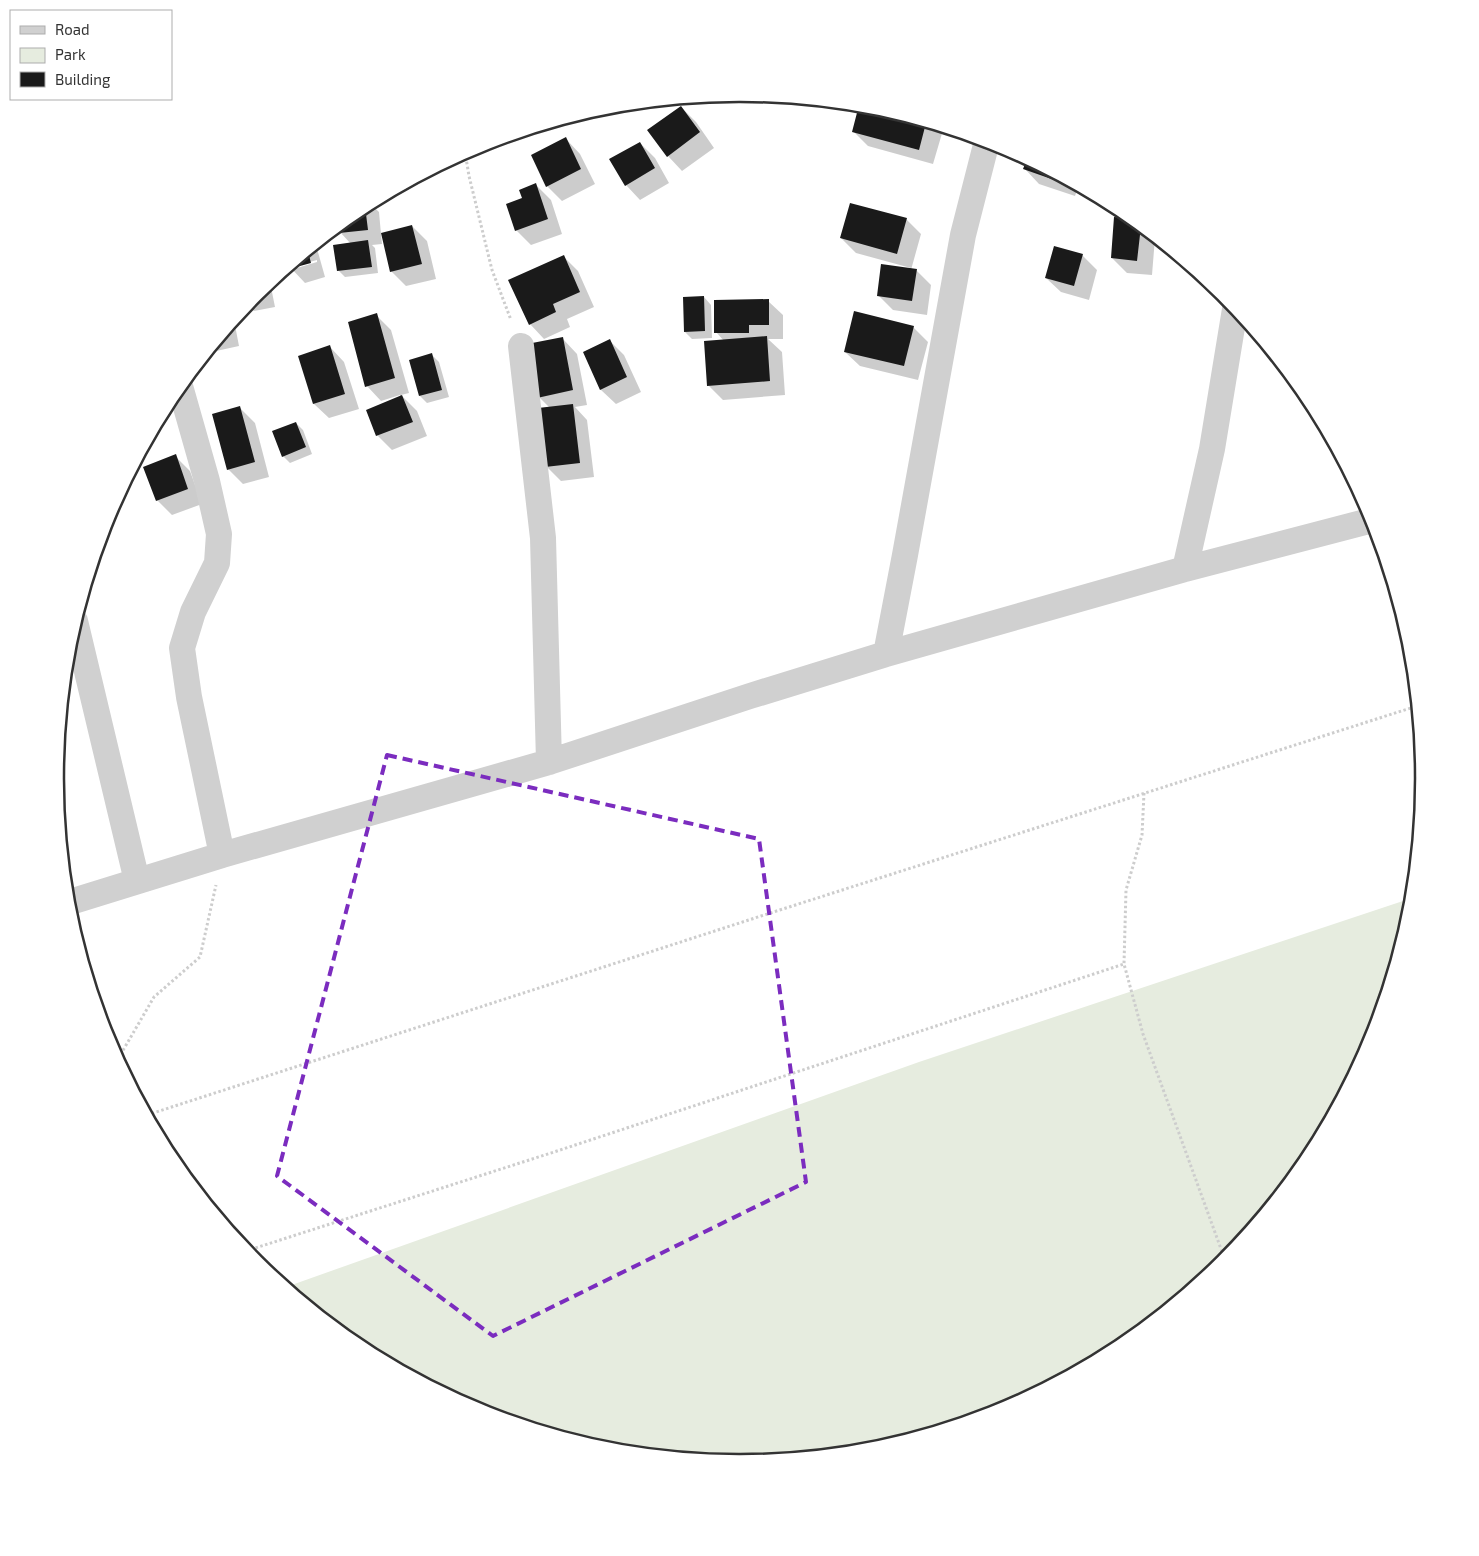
<svg xmlns="http://www.w3.org/2000/svg" width="1479" height="1556" font-family="'Exo 2',sans-serif">
<rect width="100%" height="100%" fill="#fff"/>
<path fill="#e6ecdf" d="M 1412,898 L 1411,912 L 1372,1040 L 1308,1159 L 1223,1262 L 1120,1347 L 1001,1411 L 873,1449 L 739,1462 L 606,1449 L 477,1410 L 359,1347 L 286,1287 L 919,1062 Z"/>
<path fill="#0003" fill-rule="evenodd" d="M 861,105 L 873,107 L 940,127 L 943,130 L 933,164 L 868,146 L 853,131 Z
M 681,107 L 696,122 L 714,148 L 682,171 L 668,156 Z
M 566,139 L 580,154 L 595,184 L 562,201 L 547,186 Z
M 640,143 L 655,158 L 669,183 L 640,200 L 626,185 Z
M 1028,160 L 1115,206 L 1115,207 L 1087,196 L 1078,187 L 1075,196 L 1039,184 L 1025,169 Z
M 536,185 L 551,200 L 562,234 L 531,245 L 516,230 L 523,199 Z
M 370,203 L 379,212 L 381,234 L 412,226 L 427,241 L 436,279 L 406,286 L 391,271 L 383,234 L 381,234 L 382,244 L 372,245 L 375,248 L 378,273 L 345,277 L 338,270 L 351,244 L 340,232 L 339,225 L 359,209 Z
M 906,219 L 921,234 L 911,270 L 916,270 L 931,285 L 927,315 L 893,310 L 878,295 L 911,268 L 856,253 L 841,238 Z
M 1133,219 L 1155,238 L 1152,275 L 1127,273 L 1112,258 Z
M 316,245 L 325,277 L 305,283 L 289,266 ZM 317,260 L 317,262 L 297,268 L 295,266 Z
M 1082,255 L 1097,270 L 1089,300 L 1061,292 L 1046,278 Z
M 563,256 L 578,271 L 594,307 L 567,319 L 570,327 L 544,339 L 530,324 Z
M 270,282 L 275,307 L 254,311 L 247,304 L 256,294 Z
M 704,297 L 711,305 L 712,338 L 692,339 L 685,332 Z
M 768,301 L 783,315 L 783,339 L 768,339 L 782,352 L 785,395 L 723,400 L 708,385 L 724,341 L 716,332 Z
M 376,315 L 391,330 L 409,393 L 401,395 L 417,411 L 427,436 L 392,450 L 377,435 L 400,397 L 400,395 L 381,401 L 367,386 Z
M 234,320 L 239,346 L 207,353 Z
M 913,327 L 928,342 L 918,380 L 860,366 L 845,352 Z
M 563,339 L 577,354 L 587,405 L 575,407 L 587,420 L 594,477 L 561,481 L 546,466 L 550,408 L 539,397 Z
M 609,340 L 624,355 L 641,392 L 616,404 L 601,390 L 584,352 Z
M 330,347 L 344,362 L 359,409 L 329,418 L 314,404 L 300,356 Z
M 432,355 L 439,362 L 449,397 L 427,403 L 420,396 Z
M 240,408 L 255,423 L 269,477 L 243,484 L 228,469 Z
M 296,423 L 303,430 L 312,454 L 290,463 L 283,456 Z
M 175,456 L 190,471 L 202,504 L 172,515 L 157,500 Z"/>
<path fill="#1a1a1a" d="M 859,105 L 873,107 L 926,123 L 919,150 L 852,132 Z
M 681,106 L 700,132 L 667,157 L 647,130 Z
M 566,137 L 581,169 L 546,187 L 531,155 Z
M 640,142 L 655,168 L 625,186 L 609,159 Z
M 1027,159 L 1062,178 L 1060,182 L 1023,169 Z
M 536,183 L 548,219 L 515,231 L 506,204 L 522,198 L 519,190 Z
M 850,203 L 907,218 L 897,254 L 840,238 Z
M 365,206 L 368,230 L 339,233 L 338,226 Z
M 1114,217 L 1131,218 L 1141,226 L 1137,261 L 1111,258 Z
M 412,225 L 422,264 L 390,272 L 381,233 Z
M 368,240 L 372,267 L 337,271 L 333,245 Z
M 1054,246 L 1083,254 L 1074,286 L 1045,278 Z
M 308,251 L 311,263 L 289,269 L 288,267 Z
M 564,255 L 580,292 L 553,304 L 556,312 L 529,325 L 508,280 Z
M 881,264 L 917,269 L 912,301 L 877,296 Z
M 704,296 L 705,331 L 684,332 L 683,297 Z
M 769,299 L 769,325 L 749,325 L 749,333 L 714,333 L 714,300 Z
M 854,311 L 914,326 L 904,366 L 844,352 Z
M 377,313 L 395,378 L 365,387 L 348,322 Z
M 767,336 L 770,381 L 707,386 L 704,341 Z
M 563,337 L 573,390 L 537,398 L 527,344 Z
M 610,339 L 627,377 L 600,390 L 583,352 Z
M 330,345 L 345,394 L 313,404 L 298,356 Z
M 432,353 L 442,390 L 419,396 L 409,360 Z
M 402,395 L 413,422 L 376,436 L 366,410 Z
M 573,404 L 580,463 L 545,467 L 538,408 Z
M 240,406 L 255,462 L 227,470 L 212,414 Z
M 296,422 L 306,447 L 282,457 L 272,431 Z
M 176,454 L 188,489 L 156,501 L 143,467 Z"/>
<g fill="none" stroke-linecap="round" stroke-linejoin="round">
<path stroke="#cdcdcd" stroke-width="3" stroke-dasharray="2.5 2.5" stroke-linecap="butt" d="M 465,152 L 469,176 L 492,270 L 511,320
M 1144,793 L 1142,835 L 1126,890 L 1124,964 L 1143,1034 L 1225,1260
M 118,1059 L 154,997 L 200,957 L 216,885
M 147,1115 L 761,916 L 1417,706
M 246,1251 L 554,1152 L 1124,964"/>
<path stroke="#d0d0d0" stroke-width="26" d="M 521,346 L 543,538 L 549,762
M 180,386 L 207,481 L 219,534 L 217,563 L 193,612 L 182,648 L 189,697 L 222,855
M 1185,569 L 1212,449 L 1235,309
M 75,621 L 137,881
M 886,654 L 905,555 L 963,235 L 987,141
M 67,903 L 222,855 L 549,762 L 750,696 L 886,654 L 1185,569 L 1373,520"/>
</g>
<path fill="none" stroke="#7b2cbf" stroke-width="4" stroke-dasharray="10 6" stroke-linejoin="round" d="M 387,755 L 759,839 L 806,1182 L 493,1336 L 277,1176 Z"/>
<path d="M0 0H1479V1556H0ZM739 102H740A675 675 0 0 1 1415 777V779A675 675 0 0 1 740 1454H739A675 675 0 0 1 64 779V777A675 675 0 0 1 739 102Z" fill="#fff" fill-rule="evenodd"/>
<path fill="none" stroke="#333" stroke-width="2.5" d="M739 102H740A675 675 0 0 1 1415 777V779A675 675 0 0 1 740 1454H739A675 675 0 0 1 64 779V777A675 675 0 0 1 739 102Z"/>
<rect x="10" y="10" width="162" height="90" fill="#ffffff" stroke="#adadad"/>
<rect x="20" y="26" width="25" height="8" fill="#d0d0d0" stroke="#adadad"/>
<text x="55" y="35" font-size="15" fill="#333333">Road</text>
<rect x="20" y="48" width="25" height="15" fill="#e6ecdf" stroke="#adadad"/>
<text x="55" y="60" font-size="15" fill="#333333">Park</text>
<rect x="20" y="72" width="25" height="15" fill="#1a1a1a" stroke="#adadad"/>
<text x="55" y="85" font-size="15" fill="#333333">Building</text>
</svg>
